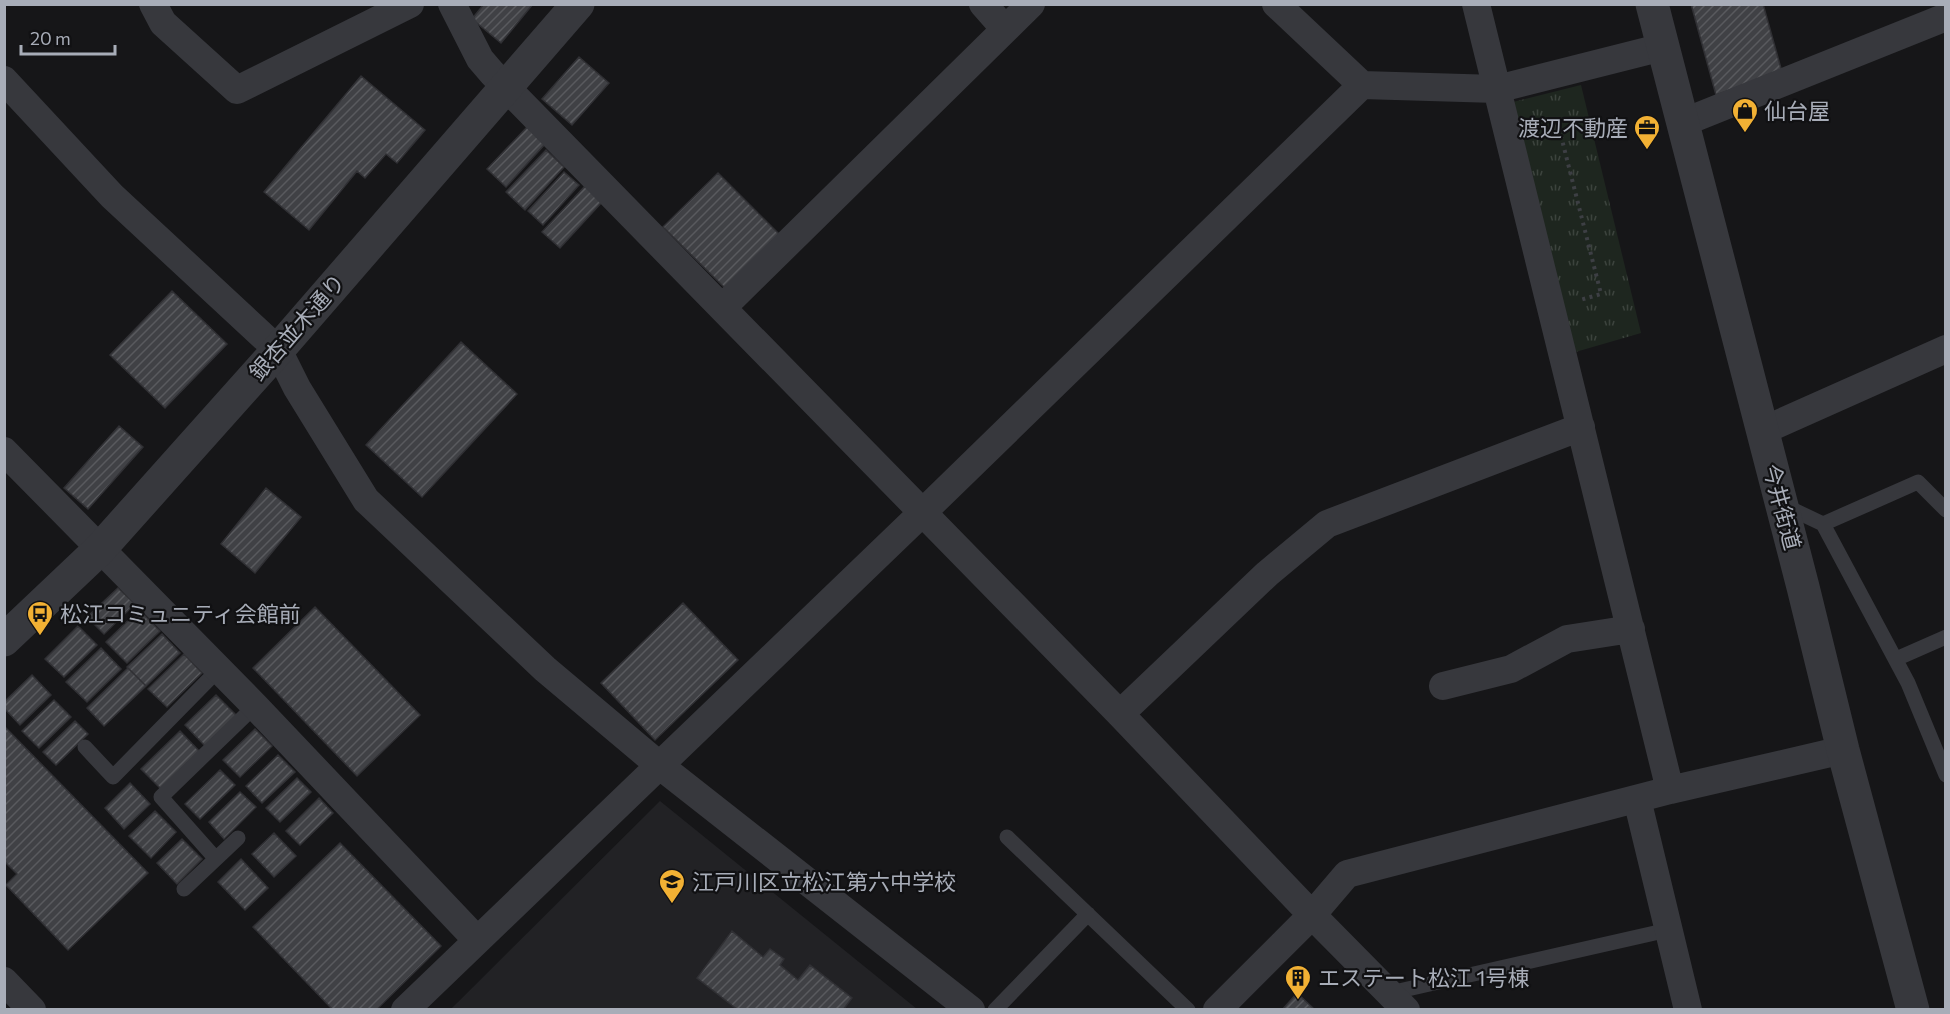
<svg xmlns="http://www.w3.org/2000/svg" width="1950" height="1014" font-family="Commissioner,'Noto Sans JP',sans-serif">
<defs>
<pattern id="grass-tufts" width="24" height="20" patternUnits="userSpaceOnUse" patternTransform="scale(1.5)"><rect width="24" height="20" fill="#1e261f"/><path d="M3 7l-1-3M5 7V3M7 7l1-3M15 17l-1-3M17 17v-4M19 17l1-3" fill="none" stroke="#3c433d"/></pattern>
<pattern id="building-hatch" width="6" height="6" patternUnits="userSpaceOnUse" patternTransform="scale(1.5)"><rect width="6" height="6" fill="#404145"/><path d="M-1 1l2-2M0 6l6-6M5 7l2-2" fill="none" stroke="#595a5e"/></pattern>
</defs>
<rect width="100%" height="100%" fill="#161618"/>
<path fill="#222225" d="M 660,801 L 917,1009 L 450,1010 Z"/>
<path fill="url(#grass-tufts)" d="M 1581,85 L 1641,333 L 1572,353 L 1513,102 Z"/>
<path fill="url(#building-hatch)" stroke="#303034" stroke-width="1.5" d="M 484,4 L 533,4 L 501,43 L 472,19 Z
M 1691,4 L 1763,4 L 1782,72 L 1716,95 Z
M 579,57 L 609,83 L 572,125 L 542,99 Z
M 361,76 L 425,130 L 397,163 L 386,154 L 365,178 L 357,171 L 309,230 L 264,192 Z
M 528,126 L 546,143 L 506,187 L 487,169 Z
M 546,150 L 564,167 L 525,210 L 506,192 Z
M 564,172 L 579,185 L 543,225 L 528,211 Z
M 718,173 L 781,236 L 727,290 L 663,227 Z
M 585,186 L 602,202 L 560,248 L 542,232 Z
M 172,291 L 227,344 L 165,408 L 110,355 Z
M 461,342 L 517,394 L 422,497 L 366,445 Z
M 119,426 L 143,447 L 88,509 L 64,488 Z
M 266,488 L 301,517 L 255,573 L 221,544 Z
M 118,588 L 135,604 L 104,634 L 87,617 Z
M 683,603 L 738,660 L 655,740 L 601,683 Z
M 315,607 L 420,715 L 357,776 L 253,668 Z
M 139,610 L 160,631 L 127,663 L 106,642 Z
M 78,626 L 97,645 L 64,677 L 45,659 Z
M 162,634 L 180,653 L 146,686 L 127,667 Z
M 101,648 L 121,669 L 87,702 L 66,682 Z
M 184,654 L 202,673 L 167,707 L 148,689 Z
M 128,668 L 146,686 L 104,726 L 87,708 Z
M 32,675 L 51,695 L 20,725 L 4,708 L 4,702 Z
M 216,695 L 237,716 L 205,746 L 185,725 Z
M 54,700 L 71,717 L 39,748 L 22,731 Z
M 75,721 L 88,734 L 56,765 L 43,752 Z
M 4,726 L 148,873 L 68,950 L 6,885 L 17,874 L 4,861 Z
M 255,729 L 272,746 L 240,777 L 223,760 Z
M 180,731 L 201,753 L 162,790 L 141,769 Z
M 278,755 L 295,772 L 262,803 L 246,786 Z
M 220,770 L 235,785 L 200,819 L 185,804 Z
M 297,778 L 311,792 L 280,822 L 266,808 Z
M 130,783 L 150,804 L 124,829 L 105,808 Z
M 240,792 L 256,807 L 224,839 L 209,822 Z
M 319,798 L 333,813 L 300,845 L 286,831 Z
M 155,811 L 176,832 L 151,858 L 129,836 Z
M 274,833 L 296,856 L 274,877 L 252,854 Z
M 182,839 L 202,859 L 177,884 L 157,863 Z
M 340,843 L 441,946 L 376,1010 L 333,1010 L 253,927 Z
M 241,859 L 268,888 L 245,910 L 218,882 Z
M 732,931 L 763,957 L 770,949 L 784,959 L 780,965 L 798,980 L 810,965 L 852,998 L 843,1010 L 738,1010 L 697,978 Z
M 1297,993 L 1315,1010 L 1282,1010 Z"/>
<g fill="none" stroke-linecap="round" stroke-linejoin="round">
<path stroke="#3d3f44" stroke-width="4" stroke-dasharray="3 4.5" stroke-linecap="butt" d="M 1536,125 L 1557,120 L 1601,294 L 1580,300"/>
<path stroke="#37383d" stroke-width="15" d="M 1783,505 L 1823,524 L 1908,683 L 1946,775
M 1823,524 L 1918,482 L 1946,510
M 1896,659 L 1946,637
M 85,747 L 113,777 L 219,669
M 1007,837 L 1188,1010
M 216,859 L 161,797 L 255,706
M 184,889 L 238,838
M 1390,993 L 1668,930
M 995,1010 L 1088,914"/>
<path stroke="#37383d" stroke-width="28" d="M 153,4 L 163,23 L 237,90 L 410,4
M 452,4 L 480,59 L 492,73 L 1120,714 L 1312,915 L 1406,1010
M 983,4 L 1005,29
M 1276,4 L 1362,85
M 1476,4 L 1670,790
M 4,80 L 112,196 L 278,350 L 297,388 L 366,500 L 545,669 L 659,765 L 971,1010
M 1682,123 L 1946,17
M 723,307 L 1031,4
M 1762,431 L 1946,349
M 4,451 L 255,706 L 477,940
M 1443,686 L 1511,669 L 1567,639 L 1631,629
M 1120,714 L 1267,574 L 1327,524 L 1581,427
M 1637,799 L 1688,1010
M 4,981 L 32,1010
M 405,1010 L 922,513 L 1362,85 L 1497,89 L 1663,47
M 1217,1010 L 1312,915 L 1347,874 L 1670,790 L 1843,750"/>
<path stroke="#37383d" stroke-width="33" d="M 1652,4 L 1803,587 L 1843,750 L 1913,1010
M 4,640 L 100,549 L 278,350 L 578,4"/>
</g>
<defs>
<symbol id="shop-pin" viewBox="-11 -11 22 30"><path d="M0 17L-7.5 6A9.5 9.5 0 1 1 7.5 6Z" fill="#f2b134" stroke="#111113"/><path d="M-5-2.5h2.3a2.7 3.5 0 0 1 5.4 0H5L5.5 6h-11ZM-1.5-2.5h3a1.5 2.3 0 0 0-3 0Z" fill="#111"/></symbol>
<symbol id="office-pin" viewBox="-11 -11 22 30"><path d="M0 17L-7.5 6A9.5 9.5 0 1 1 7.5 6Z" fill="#f2b134" stroke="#111113"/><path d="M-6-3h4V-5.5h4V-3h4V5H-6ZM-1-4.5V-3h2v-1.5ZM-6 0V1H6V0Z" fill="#111"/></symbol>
<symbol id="bus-pin" viewBox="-11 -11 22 30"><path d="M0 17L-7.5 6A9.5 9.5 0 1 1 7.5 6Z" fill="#f2b134" stroke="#111113"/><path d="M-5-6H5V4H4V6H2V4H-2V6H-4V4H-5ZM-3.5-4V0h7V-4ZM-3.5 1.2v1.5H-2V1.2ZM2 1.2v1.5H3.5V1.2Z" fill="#111"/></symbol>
<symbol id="school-pin" viewBox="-11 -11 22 30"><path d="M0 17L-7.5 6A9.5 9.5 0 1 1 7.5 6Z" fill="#f2b134" stroke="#111113"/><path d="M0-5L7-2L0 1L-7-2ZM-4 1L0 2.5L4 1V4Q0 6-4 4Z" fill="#111"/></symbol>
<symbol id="building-pin" viewBox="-11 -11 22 30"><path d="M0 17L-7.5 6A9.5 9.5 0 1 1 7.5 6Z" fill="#f2b134" stroke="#111113"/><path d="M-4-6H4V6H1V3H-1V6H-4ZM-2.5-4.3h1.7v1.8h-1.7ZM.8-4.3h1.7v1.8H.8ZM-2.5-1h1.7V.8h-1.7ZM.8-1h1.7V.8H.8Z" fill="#111"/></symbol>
</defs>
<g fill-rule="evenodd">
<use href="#shop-pin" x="1730" y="96" width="30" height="40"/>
<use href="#office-pin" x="1632" y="113" width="30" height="40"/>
<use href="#bus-pin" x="25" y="599" width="30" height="40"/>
<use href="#school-pin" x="657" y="867" width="30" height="40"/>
<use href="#building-pin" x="1283" y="963" width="30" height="40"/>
</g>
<g text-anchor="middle" stroke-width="4.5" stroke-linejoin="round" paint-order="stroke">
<g font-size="22" fill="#a8adb8" stroke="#111113" text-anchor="start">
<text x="1764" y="119">仙台屋</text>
<text x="1628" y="136" text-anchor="end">渡辺不動産</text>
<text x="60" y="622">松江コミュニティ会館前</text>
<text x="692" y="890">江戸川区立松江第六中学校</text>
<text x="1318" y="986">エステート松江 1号棟</text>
</g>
<g font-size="22" fill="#a8adb8" stroke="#111113">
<text transform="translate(297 327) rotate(-49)" y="8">銀杏並木通り</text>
<text transform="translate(1782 507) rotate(75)" y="8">今井街道</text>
</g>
</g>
<rect width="1950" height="1014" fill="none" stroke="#a8adb8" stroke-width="12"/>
<path d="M21 45v9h94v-9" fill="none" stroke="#a8adb8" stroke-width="3"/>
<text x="30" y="45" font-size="18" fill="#a8adb8" stroke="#111113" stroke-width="4.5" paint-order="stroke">20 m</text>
</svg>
